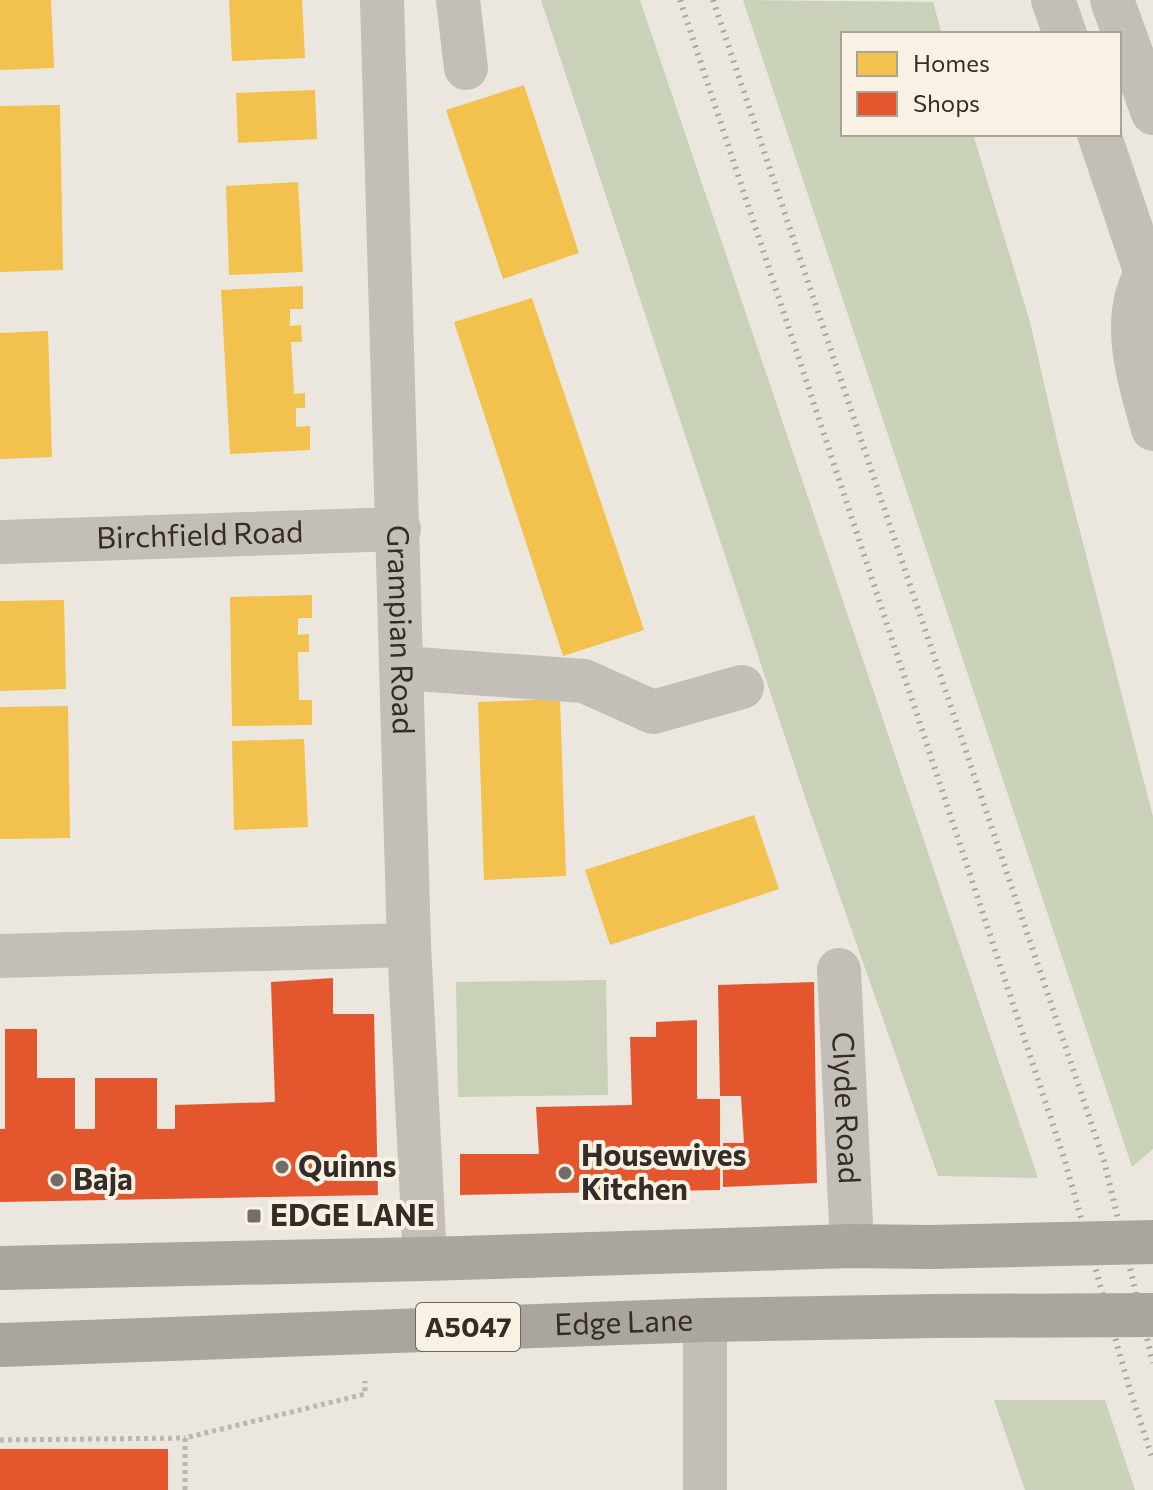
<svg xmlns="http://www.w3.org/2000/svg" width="1153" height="1490" font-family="Commissioner,sans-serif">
<rect width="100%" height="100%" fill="#ebe7de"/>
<path fill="#c9d1b8" d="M 541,0 L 640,0 L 1038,1178 L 938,1176 L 806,800 Z
M 743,0 L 933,2 L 942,34 L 843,34 L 843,134 L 973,134 L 1030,322 L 1059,449 L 1153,817 L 1153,1149 L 1132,1167 Z
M 606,980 L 608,1095 L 458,1097 L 456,982 Z
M 994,1400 L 1105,1400 L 1135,1490 L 1025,1490 Z"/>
<path fill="#f2c14e" d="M 0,0 L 51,0 L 54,68 L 0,70 Z
M 229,0 L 302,0 L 305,58 L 232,61 Z
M 524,85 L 579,253 L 503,279 L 446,110 Z
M 315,90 L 317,139 L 238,143 L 236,93 Z
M 60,105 L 63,270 L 0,272 L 0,106 Z
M 298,182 L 303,272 L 229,275 L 226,186 Z
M 303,286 L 303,309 L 290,309 L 290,326 L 301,325 L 302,342 L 291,342 L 294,394 L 305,393 L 305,408 L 296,408 L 296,427 L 310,426 L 310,450 L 230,454 L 221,290 Z
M 532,298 L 644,630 L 563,656 L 454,322 Z
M 48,331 L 52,457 L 0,459 L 0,333 Z
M 312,595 L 312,618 L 298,618 L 298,635 L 309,634 L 309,652 L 298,652 L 299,700 L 312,700 L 312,725 L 232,726 L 230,597 Z
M 64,600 L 66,689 L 0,691 L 0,601 Z
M 560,699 L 566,876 L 484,880 L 478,702 Z
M 68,706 L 70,838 L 0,839 L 0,707 Z
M 304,739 L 308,827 L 234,830 L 232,741 Z
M 754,815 L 779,889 L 610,945 L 585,870 Z"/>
<path fill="#e4572e" d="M 333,978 L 333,1014 L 374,1014 L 378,1195 L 0,1202 L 0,1129 L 5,1129 L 5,1029 L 37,1029 L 37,1078 L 75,1078 L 75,1129 L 95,1129 L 95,1078 L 157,1078 L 157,1129 L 175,1129 L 175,1105 L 275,1102 L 271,982 Z
M 814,982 L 817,1183 L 723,1187 L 723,1143 L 744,1143 L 741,1096 L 720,1096 L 718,985 Z
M 697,1020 L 697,1099 L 720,1099 L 720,1190 L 460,1195 L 460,1154 L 539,1154 L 536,1107 L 632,1105 L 630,1037 L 656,1037 L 656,1022 Z
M 0,1449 L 168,1449 L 168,1490 L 0,1490 Z"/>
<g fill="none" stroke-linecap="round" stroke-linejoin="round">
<path stroke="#bcb7b0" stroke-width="5" stroke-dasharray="4 4" stroke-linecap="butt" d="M 0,1440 L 185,1438
M 185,1490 L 185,1438 L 365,1394 L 365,1381"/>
<g stroke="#c3beb7" stroke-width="44">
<path id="s1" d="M 382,0 L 409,945 L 425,1259"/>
<path d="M 458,0 L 466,68"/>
<path d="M 1053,0 L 1065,34"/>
<path d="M 1112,0 L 1153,113"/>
<path d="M 1099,134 L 1146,273"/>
<path d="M 1153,263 C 1116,312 1139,377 1153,429"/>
<path id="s2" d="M 0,542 L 399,529"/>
<path d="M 402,668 L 584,681 L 653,712 L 742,687"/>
<path d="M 0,956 L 409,945"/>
<path id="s3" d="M 839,970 L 852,1246"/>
<path d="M 705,1320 L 705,1490"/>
</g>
<g stroke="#aaa59d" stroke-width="44">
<path d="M 0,1268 L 425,1259 L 852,1246 L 931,1247"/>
<path id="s4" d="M 0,1345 L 705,1320 L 936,1316"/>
</g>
<path stroke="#aba7a2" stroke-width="6" stroke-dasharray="2 6" stroke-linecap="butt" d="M 680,0 L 1064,1158 L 1129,1387 L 1153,1460
M 713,0 L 1104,1161 L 1153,1363"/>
<path stroke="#aaa59d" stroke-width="44" d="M 931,1247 L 1153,1242
M 936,1316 L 1153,1315"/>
</g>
<g fill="#746d66" stroke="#f9f2e4" stroke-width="3">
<circle cx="282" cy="1167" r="8"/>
<circle cx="565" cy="1173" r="8"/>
<circle cx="57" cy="1180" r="8"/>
<rect x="246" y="1208" width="16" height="16" rx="4"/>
</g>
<g text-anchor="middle" stroke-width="8" stroke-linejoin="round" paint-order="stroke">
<rect fill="#f9f2e4" stroke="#6f675f" stroke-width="2" x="416" y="1303" width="104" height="48" rx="6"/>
<g font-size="28" font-weight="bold" fill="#342c26">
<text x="468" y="1337">A5047</text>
</g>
<g font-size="30" fill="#342c26" stroke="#f9f2e4">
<text dy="10" stroke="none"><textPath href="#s2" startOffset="200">Birchfield Road</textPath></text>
<text dy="10" stroke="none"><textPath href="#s1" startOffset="630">Grampian Road</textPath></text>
<text dy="10" stroke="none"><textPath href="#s3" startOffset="138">Clyde Road</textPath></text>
<text dy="10" stroke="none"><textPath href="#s4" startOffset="624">Edge Lane</textPath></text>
</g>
<g font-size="30" font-weight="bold" fill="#342c26" stroke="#f9f2e4" text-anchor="start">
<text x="581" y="1166">Housewives<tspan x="581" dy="34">Kitchen</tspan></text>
<text x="298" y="1177">Quinns</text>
<text x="73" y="1190">Baja</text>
<text x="270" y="1226">EDGE LANE</text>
</g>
</g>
<rect x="841" y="32" width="280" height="104" fill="#f9f2e4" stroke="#aaa398" stroke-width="2"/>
<rect x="857" y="52" width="40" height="24" fill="#f2c14e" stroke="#aaa398" stroke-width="2"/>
<text x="913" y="72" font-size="24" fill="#342c26">Homes</text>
<rect x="857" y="92" width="40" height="24" fill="#e4572e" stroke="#aaa398" stroke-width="2"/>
<text x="913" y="112" font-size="24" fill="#342c26">Shops</text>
</svg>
